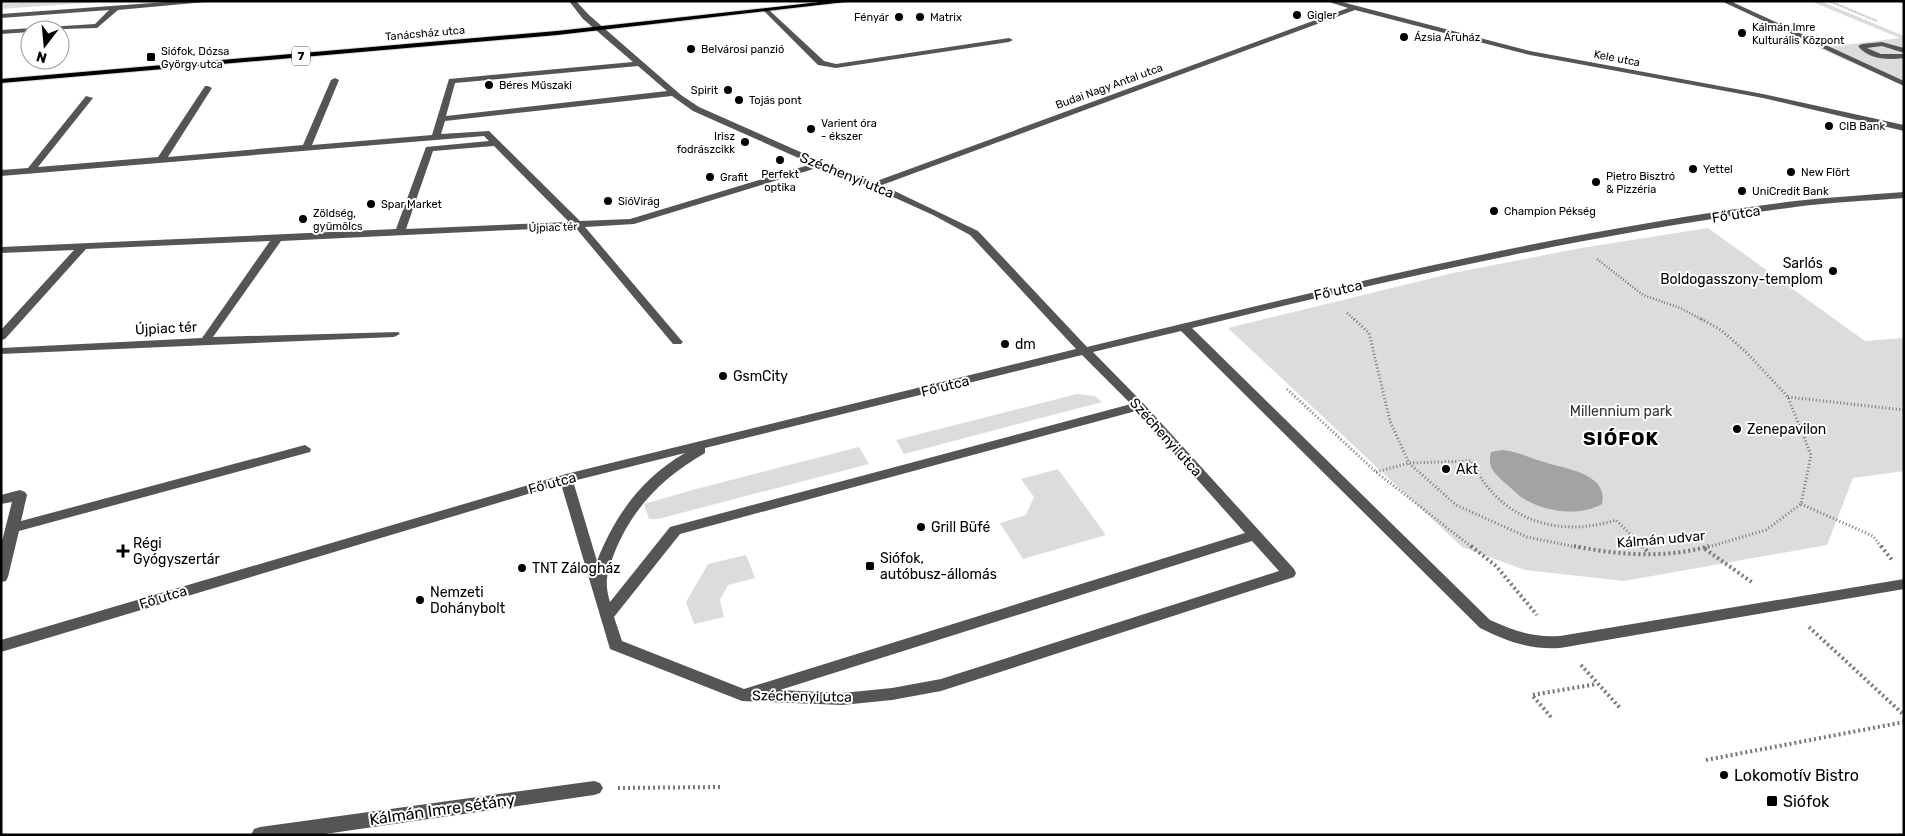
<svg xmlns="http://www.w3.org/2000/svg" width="1905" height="836" font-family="Rubik,sans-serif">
<rect width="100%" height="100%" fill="#fff"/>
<path fill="#dcdcdc" d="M 1,1 L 114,1 L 1,9 Z
M 1810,1 L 1820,1 L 1904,36 L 1904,86 L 1819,48 L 1900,38 Z
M 1708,228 L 1865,341 L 1904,338 L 1904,471 L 1853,478 L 1827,545 L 1624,581 L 1525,570 L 1462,547 L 1228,328 L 1453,273 L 1581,248 Z
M 1077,394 L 1095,396 L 1102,402 L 904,454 L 896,440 Z
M 859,447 L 869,464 L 658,519 L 649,519 L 644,504 L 696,489 Z
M 1058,469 L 1106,535 L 1023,559 L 1000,523 L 1026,515 L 1034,497 L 1021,479 Z
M 746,555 L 755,578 L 728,585 L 720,600 L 724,617 L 694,624 L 686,602 L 708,564 Z"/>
<path fill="#a3a3a3" d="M 1503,450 C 1518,452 1528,457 1541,461 C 1562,469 1609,472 1602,504 C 1579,517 1546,512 1524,499 C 1517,495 1512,488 1506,484 C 1494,473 1487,468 1491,452 Z"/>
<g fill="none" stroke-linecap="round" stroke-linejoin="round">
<defs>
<path id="major" d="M 829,1 L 854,1 L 557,35 L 1,83 L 1,79 L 557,31 Z"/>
</defs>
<use href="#major" stroke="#dbdbdb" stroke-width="2"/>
<path stroke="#777" stroke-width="2" stroke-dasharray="0.5 1" stroke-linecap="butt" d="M 1829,1 L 1877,21"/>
<path stroke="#777" stroke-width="2.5" stroke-dasharray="1 2" stroke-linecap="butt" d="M 1597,259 L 1643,295 L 1680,308 L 1703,320
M 1347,313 L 1355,320"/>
<path stroke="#777" stroke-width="3" stroke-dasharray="1 2.5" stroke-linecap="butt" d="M 1354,319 L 1369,333 L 1390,421 L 1409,463 L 1456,505 L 1527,537 L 1581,548
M 1701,319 L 1721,330 L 1747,353 L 1788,397 L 1811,455 L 1801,504 L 1766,530 L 1705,548
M 1287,389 L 1376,472 L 1473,548
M 1788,397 L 1904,410
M 1376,472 L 1409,463 L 1472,461 C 1498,519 1557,539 1616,520 L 1644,548
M 1801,504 L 1873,536 L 1882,548"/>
<path stroke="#777" stroke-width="4" stroke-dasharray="2 3" stroke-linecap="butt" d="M 1471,546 L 1496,566 L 1537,615
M 1574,546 C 1617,555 1666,559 1709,546
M 1642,546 L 1649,553
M 1881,546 L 1892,560
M 1705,549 L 1753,583
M 1809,627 L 1904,715
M 1581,665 L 1621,709
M 1551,717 L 1532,695 L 1597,684
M 1706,760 L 1904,722
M 618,788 L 723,787"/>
<path fill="#555" fill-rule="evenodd" d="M 180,1 L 216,1 L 118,10 L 97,28 L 30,30 L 30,32 L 1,34 L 1,30 L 95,24 L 109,10 L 1,18 L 1,14 Z
M 569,1 L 576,1 L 589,15 L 681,95 L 699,107 L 823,162 L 874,182 L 1348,8 L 1326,1 L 1338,1 L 1530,51 L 1763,94 L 1904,125 L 1904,131 L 1763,98 L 1530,55 L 1355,10 L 882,185 L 978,231 L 1087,347 C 1321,290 1556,231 1795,201 C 1831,197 1868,195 1904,192 L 1904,198 C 1868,201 1831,202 1795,207 C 1591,234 1391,279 1192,328 L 1490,620 C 1514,631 1534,638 1560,636 L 1904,579 L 1904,589 L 1560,648 C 1530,650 1506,641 1480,628 L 1181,331 L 1093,352 L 1143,403 L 1294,569 L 1296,573 L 1294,577 L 941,691 L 892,700 L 842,705 L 742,701 L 610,649 L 561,484 L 1,652 L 1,640 L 566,474 L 1076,349 L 970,235 L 933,215 L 871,187 L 820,167 L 634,224 L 585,227 L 681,340 L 683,342 L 681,344 L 673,344 L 575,227 L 281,241 L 213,337 L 398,332 L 400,334 L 394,337 L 1,354 L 1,348 L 202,338 L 270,241 L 86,249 L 5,339 L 1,340 L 1,330 L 74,250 L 1,253 L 1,247 L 396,229 L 426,147 L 489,141 L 484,136 L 1,176 L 1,170 L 28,168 L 86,96 L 93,98 L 38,167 L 158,157 L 205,86 L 208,86 L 212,88 L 168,157 L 303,145 L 331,80 L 335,78 L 339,80 L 312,145 L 432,135 L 449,79 L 633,62 L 583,19 ZM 638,66 L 667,91 L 446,116 L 455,83 ZM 672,96 L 693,111 L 812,164 L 630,219 L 580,221 L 489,131 L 441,134 L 445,121 ZM 494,146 L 569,222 L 406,229 L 433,151 ZM 1082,355 L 1131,404 L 670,527 L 610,602 C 604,582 607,573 614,554 C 632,508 663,477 705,453 L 705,448 ZM 1136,411 L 1245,533 L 744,689 L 622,641 L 614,617 L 680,534 ZM 685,453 C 642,478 615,515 597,561 L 573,481 ZM 1252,541 L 1279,571 L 941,679 L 892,688 L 842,693 L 780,690 Z
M 1721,1 L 1730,1 L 1904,81 L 1904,86 Z
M 764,9 L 768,9 L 824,61 L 836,64 L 1009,38 L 1013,40 L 1009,42 L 836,68 L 818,65 L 764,11 Z
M 1882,42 L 1904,48 L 1904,53 L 1882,46 L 1867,48 L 1881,54 L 1904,54 L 1904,58 C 1888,60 1869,60 1858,46 L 1862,44 Z
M 305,445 L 311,449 L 310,452 L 19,531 L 8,577 L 6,581 L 1,582 L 1,545 L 12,502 L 1,504 L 1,495 L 20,490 L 25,492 L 27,495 L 21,521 Z
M 594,781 L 600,783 L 603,788 L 600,793 L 594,795 L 318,835 L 251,835 L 254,829 L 260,827 Z"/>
<use href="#major" fill="#000" fill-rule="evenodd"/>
</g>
<g fill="#000" stroke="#fff" stroke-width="2">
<circle cx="1297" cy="15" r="5"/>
<circle cx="899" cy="17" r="5"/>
<circle cx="920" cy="17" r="5"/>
<circle cx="1742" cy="33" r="5"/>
<circle cx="1404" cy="37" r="5"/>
<circle cx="691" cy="49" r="5"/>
<rect x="146" y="52" width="10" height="10" rx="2.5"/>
<circle cx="489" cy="85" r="5"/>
<circle cx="728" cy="90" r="5"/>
<circle cx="739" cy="100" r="5"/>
<circle cx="1829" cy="126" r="5"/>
<circle cx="811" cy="129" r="5"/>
<circle cx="745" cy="142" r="5"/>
<circle cx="780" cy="160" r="5"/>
<circle cx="1693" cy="169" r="5"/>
<circle cx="1791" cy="172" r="5"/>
<circle cx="710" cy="177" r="5"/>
<circle cx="1596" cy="182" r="5"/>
<circle cx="1742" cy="191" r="5"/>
<circle cx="608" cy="201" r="5"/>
<circle cx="371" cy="204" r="5"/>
<circle cx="1494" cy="211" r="5"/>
<circle cx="303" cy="219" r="5"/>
<circle cx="1833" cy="271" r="5"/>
<circle cx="1005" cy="344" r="5"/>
<circle cx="723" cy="376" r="5"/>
<circle cx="1737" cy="429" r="5"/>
<circle cx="1446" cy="469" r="5"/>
<circle cx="921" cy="527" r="5"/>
<path d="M120.5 543.5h5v5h5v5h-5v5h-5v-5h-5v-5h5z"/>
<rect x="865" y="561" width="10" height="10" rx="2.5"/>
<circle cx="522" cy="568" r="5"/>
<circle cx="420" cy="600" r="5"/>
<circle cx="1724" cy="775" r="5"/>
<rect x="1766" y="795" width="12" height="12" rx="2.5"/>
</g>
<g text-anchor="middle" stroke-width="4" stroke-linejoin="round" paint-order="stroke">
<g font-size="11" fill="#000" stroke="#fff" text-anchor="start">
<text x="1307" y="19">Gigler</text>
<text x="889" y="21" text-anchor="end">Fényár</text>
<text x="930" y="21">Matrix</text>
<text x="1752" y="31">Kálmán Imre<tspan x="1752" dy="13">Kulturális Központ</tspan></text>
<text x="1414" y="41">Ázsia Áruház</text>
<text x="701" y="53">Belvárosi panzió</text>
<text x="161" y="55">Siófok, Dózsa<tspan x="161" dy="13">György utca</tspan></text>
<text x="499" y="89">Béres Műszaki</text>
<text x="718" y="94" text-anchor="end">Spirit</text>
<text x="749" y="104">Tojás pont</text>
<text x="821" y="127">Varient óra<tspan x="821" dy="13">- ékszer</tspan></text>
<text x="1839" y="130">CIB Bank</text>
<text x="735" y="140" text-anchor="end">Irisz<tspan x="735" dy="13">fodrászcikk</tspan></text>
<text x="1703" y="173">Yettel</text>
<text x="1801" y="176">New Flört</text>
<text x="780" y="178" text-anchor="middle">Perfekt<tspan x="780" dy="13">optika</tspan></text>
<text x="1606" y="180">Pietro Bisztró<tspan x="1606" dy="13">&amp; Pizzéria</tspan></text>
<text x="720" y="181">Grafit</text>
<text x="1752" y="195">UniCredit Bank</text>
<text x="618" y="205">SióVirág</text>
<text x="381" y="208">Spar Market</text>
<text x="1504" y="215">Champion Pékség</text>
<text x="313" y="217">Zöldség,<tspan x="313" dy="13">gyümölcs</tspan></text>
</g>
<g font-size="11" fill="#000" stroke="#fff">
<text transform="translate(425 33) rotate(-5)" y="4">Tanácsház utca</text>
<text transform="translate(1617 58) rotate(11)" y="4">Kele utca</text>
<text transform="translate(1109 86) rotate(-20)" y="4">Budai Nagy Antal utca</text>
<text transform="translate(553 227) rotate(-2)" y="4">Újpiac tér</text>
</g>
<rect fill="#fff" stroke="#4c4c4c" stroke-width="1" x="292" y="46.5" width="18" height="19" rx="4"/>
<g font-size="12" font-weight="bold" fill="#000">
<text x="301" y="60">7</text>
</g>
<g font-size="14" fill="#000" stroke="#fff">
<text transform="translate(847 175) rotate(22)" y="5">Széchenyi utca</text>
<text transform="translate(1736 214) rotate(-9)" y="5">Fő utca</text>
<text transform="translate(1338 290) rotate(-13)" y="5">Fő utca</text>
<text transform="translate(166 328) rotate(-3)" y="5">Újpiac tér</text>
<text transform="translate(945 386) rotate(-14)" y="5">Fő utca</text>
<text transform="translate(1166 437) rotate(48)" y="5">Széchenyi utca</text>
<text transform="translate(552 483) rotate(-15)" y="5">Fő utca</text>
<text transform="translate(1661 539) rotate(-5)" y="5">Kálmán udvar</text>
<text transform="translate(163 597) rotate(-17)" y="5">Fő utca</text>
<text transform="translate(802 696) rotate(1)" y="5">Széchenyi utca</text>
</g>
<g font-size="14" fill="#000" stroke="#fff" text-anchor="start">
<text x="1823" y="268" text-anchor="end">Sarlós<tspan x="1823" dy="16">Boldogasszony-templom</tspan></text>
<text x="1015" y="349">dm</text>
<text x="733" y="381">GsmCity</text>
<text x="1747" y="434">Zenepavilon</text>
<text x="1456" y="474">Akt</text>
<text x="931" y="532">Grill Büfé</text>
<text x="133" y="548">Régi<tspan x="133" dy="16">Gyógyszertár</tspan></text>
<text x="880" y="563">Siófok,<tspan x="880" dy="16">autóbusz-állomás</tspan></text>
<text x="532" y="573">TNT Zálogház</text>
<text x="430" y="597">Nemzeti<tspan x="430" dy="16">Dohánybolt</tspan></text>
</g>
<g font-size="14" fill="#333" stroke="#fff">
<text x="1621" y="416">Millennium park</text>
</g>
<g font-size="16" fill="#000" stroke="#fff" text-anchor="start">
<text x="1734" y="781">Lokomotív Bistro</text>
<text x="1783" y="807">Siófok</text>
</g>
<g font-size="16" fill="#000" stroke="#fff">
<text transform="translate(442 809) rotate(-8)" y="6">Kálmán Imre sétány</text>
</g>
<g font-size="19" font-weight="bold" letter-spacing="1" fill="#000" stroke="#fff">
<text x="1621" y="445">SIÓFOK</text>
</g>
</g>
<rect width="1905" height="836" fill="none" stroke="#000000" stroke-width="5"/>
<g transform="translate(45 45) rotate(196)"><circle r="24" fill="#ffffff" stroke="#999999"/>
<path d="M0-4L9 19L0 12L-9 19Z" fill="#000000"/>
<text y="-8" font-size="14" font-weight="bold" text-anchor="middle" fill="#000000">N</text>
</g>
</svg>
